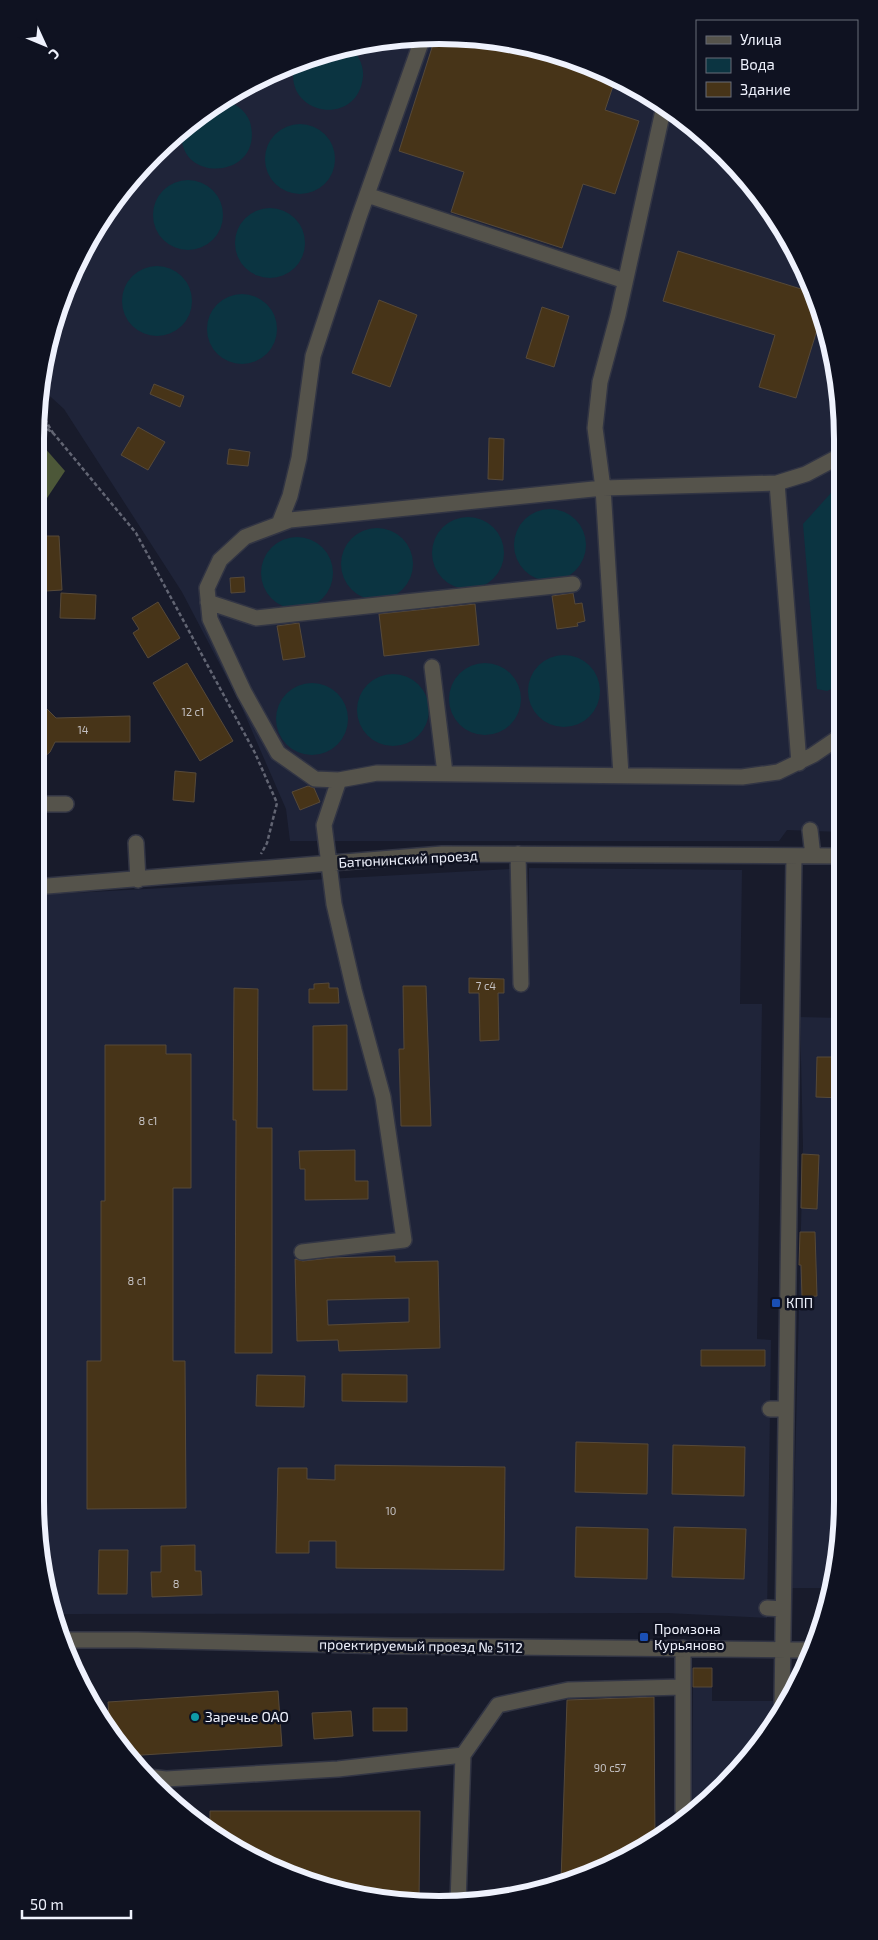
<svg xmlns="http://www.w3.org/2000/svg" width="878" height="1940" font-family="'Exo 2',sans-serif">
<rect width="100%" height="100%" fill="#181b2b"/>
<path fill="#1f2439" d="M 439,35 L 518,43 L 593,66 L 685,118 L 759,193 L 812,284 L 840,386 L 841,832 L 787,830 L 779,841 L 290,841 L 286,809 L 239,701 L 182,592 L 64,409 L 40,387 L 43,360 L 66,285 L 103,215 L 153,154 L 214,103 L 284,66 L 360,43 Z
M 529,868 L 742,870 L 740,1004 L 762,1004 L 757,1339 L 771,1340 L 767,1618 L 667,1613 L 54,1614 L 35,1501 L 35,895 L 510,869 L 515,984 L 528,983 Z
M 800,1017 L 841,1018 L 843,1501 L 835,1580 L 830,1597 L 827,1597 L 827,1588 L 792,1588 L 803,1146 Z
M 693,1687 L 712,1687 L 712,1701 L 784,1701 L 743,1768 L 692,1809 Z"/>
<path fill="#4c5738" d="M 35,443 L 43,446 L 65,471 L 35,516 Z"/>
<path fill="#0b3441" d="M 348,46 C 358,53 364,65 363,77 C 357,130 280,114 295,63 Z
M 221,100 C 233,101 246,110 250,122 C 266,180 175,185 182,130 Z
M265 159a35 35 0 1 1 70 0a35 35 0 1 1-70 0Z
M153 215a35 35 0 1 1 70 0a35 35 0 1 1-70 0Z
M235 243a35 35 0 1 1 70 0a35 35 0 1 1-70 0Z
M122 301a35 35 0 1 1 70 0a35 35 0 1 1-70 0Z
M207 329a35 35 0 1 1 70 0a35 35 0 1 1-70 0Z
M 840,483 L 840,685 L 827,691 L 817,689 L 803,524 Z
M514 545a36 36 0 1 1 72 0a36 36 0 1 1-72 0Z
M432 553a36 36 0 1 1 72 0a36 36 0 1 1-72 0Z
M341 564a36 36 0 1 1 72 0a36 36 0 1 1-72 0Z
M261 573a36 36 0 1 1 72 0a36 36 0 1 1-72 0Z
M528 691a36 36 0 1 1 72 0a36 36 0 1 1-72 0Z
M449 699a36 36 0 1 1 72 0a36 36 0 1 1-72 0Z
M357 710a36 36 0 1 1 72 0a36 36 0 1 1-72 0Z
M276 719a36 36 0 1 1 72 0a36 36 0 1 1-72 0Z"/>
<path fill="#473418" stroke="#564939" fill-rule="evenodd" d="M 436,35 L 487,40 L 615,80 L 605,110 L 639,121 L 615,194 L 583,184 L 562,248 L 451,212 L 464,172 L 399,151 Z
M 678,251 L 814,293 L 821,317 L 796,398 L 759,387 L 775,335 L 663,301 Z
M 379,300 L 417,315 L 390,387 L 352,373 Z
M 542,307 L 569,316 L 554,367 L 526,358 Z
M 154,384 L 184,396 L 180,407 L 150,394 Z
M 138,427 L 165,442 L 148,470 L 121,455 Z
M 489,438 L 504,439 L 503,480 L 488,479 Z
M 229,449 L 250,452 L 248,466 L 227,464 Z
M 42,536 L 59,536 L 62,590 L 46,591 Z
M 244,577 L 245,592 L 231,593 L 230,578 Z
M 61,593 L 96,595 L 95,619 L 60,618 Z
M 573,593 L 575,604 L 582,603 L 585,621 L 577,623 L 578,626 L 557,629 L 552,596 Z
M 158,602 L 180,638 L 148,658 L 133,633 L 139,629 L 132,618 Z
M 475,604 L 479,645 L 384,656 L 379,614 Z
M 299,623 L 305,657 L 283,660 L 277,626 Z
M 187,663 L 233,741 L 200,761 L 153,683 Z
M 35,705 L 47,709 L 56,718 L 130,716 L 130,742 L 55,742 L 50,752 L 35,765 Z
M 175,771 L 196,773 L 194,802 L 173,800 Z
M 308,786 L 314,788 L 320,802 L 300,810 L 292,792 Z
M 469,978 L 504,979 L 504,993 L 498,993 L 499,1040 L 480,1041 L 479,993 L 469,993 Z
M 329,983 L 329,988 L 338,988 L 339,1003 L 309,1003 L 309,989 L 314,989 L 314,984 Z
M 403,986 L 426,986 L 431,1126 L 401,1126 L 399,1049 L 404,1049 Z
M 234,988 L 258,989 L 257,1128 L 272,1128 L 272,1353 L 235,1353 L 236,1120 L 233,1120 Z
M 347,1025 L 347,1090 L 313,1090 L 313,1026 Z
M 105,1045 L 166,1045 L 166,1054 L 191,1054 L 191,1188 L 173,1188 L 173,1361 L 185,1361 L 186,1508 L 87,1509 L 87,1361 L 101,1361 L 101,1201 L 105,1201 Z
M 817,1057 L 842,1057 L 842,1098 L 816,1097 Z
M 355,1150 L 355,1181 L 368,1181 L 368,1199 L 305,1200 L 305,1169 L 300,1169 L 299,1151 Z
M 802,1154 L 819,1155 L 817,1209 L 801,1208 Z
M 800,1232 L 815,1232 L 817,1296 L 802,1297 L 801,1265 L 799,1265 Z
M 395,1256 L 395,1262 L 438,1261 L 440,1348 L 339,1351 L 338,1340 L 297,1341 L 295,1259 L 303,1261 L 331,1258 ZM 409,1298 L 409,1322 L 328,1325 L 327,1300 Z
M 701,1350 L 765,1350 L 765,1366 L 701,1366 Z
M 342,1374 L 407,1375 L 407,1402 L 342,1401 Z
M 257,1375 L 305,1376 L 304,1407 L 256,1406 Z
M 576,1442 L 648,1444 L 647,1494 L 575,1492 Z
M 673,1445 L 745,1447 L 744,1496 L 672,1494 Z
M 335,1465 L 505,1467 L 504,1570 L 336,1568 L 336,1541 L 309,1541 L 309,1553 L 276,1553 L 278,1468 L 307,1468 L 307,1479 L 335,1480 Z
M 576,1527 L 648,1529 L 647,1579 L 575,1577 Z
M 674,1527 L 746,1529 L 744,1579 L 672,1577 Z
M 195,1545 L 195,1571 L 201,1571 L 202,1595 L 152,1597 L 151,1572 L 161,1572 L 161,1546 Z
M 99,1550 L 128,1550 L 127,1594 L 98,1594 Z
M 693,1668 L 712,1668 L 712,1687 L 693,1687 Z
M 278,1691 L 282,1746 L 127,1756 L 110,1732 L 108,1702 Z
M 654,1697 L 655,1840 L 641,1851 L 561,1881 L 567,1700 Z
M 373,1708 L 407,1708 L 407,1731 L 373,1731 Z
M 351,1711 L 353,1736 L 314,1739 L 312,1713 Z
M 210,1811 L 420,1811 L 419,1903 L 360,1897 L 237,1851 L 210,1829 Z"/>
<g fill="none" stroke-linecap="round" stroke-linejoin="round">
<defs>
<path id="minor" d="M 367,195 L 625,281
M 840,456 L 806,474 L 777,483 L 603,488 L 290,520 L 245,537 L 220,560 L 207,588 L 210,619 L 244,692 L 278,753 L 315,779 L 339,780 L 377,773 L 742,777 L 778,772 L 813,755 L 841,736
M 777,483 L 799,763
M 279,524 L 290,496 L 299,458 L 313,356 L 359,217 L 423,37
M 208,602 L 256,618 L 573,584
M 432,667 L 445,773
M 621,775 L 603,488 L 595,428 L 600,382 L 618,315 L 664,106
M 35,804 L 66,804
M 810,830 L 813,856
M 136,843 L 138,880
M 518,854 L 521,984
M 35,887 L 442,854 L 841,856
M 302,1252 L 404,1240 L 383,1097 L 354,990 L 334,904 L 324,825 L 339,780
M 770,1409 L 786,1409
M 767,1608 L 783,1609
M 61,1640 L 137,1640 L 393,1646 L 814,1650
M 683,1648 L 683,1810
M 782,1704 L 794,856
M 148,1777 L 166,1779 L 338,1769 L 463,1755
M 458,1903 L 463,1755 L 498,1705 L 568,1690 L 682,1687"/>
</defs>
<use href="#minor" stroke="#323544" stroke-width="18"/>
<path stroke="#626573" stroke-width="2.5" stroke-dasharray="4 2.5" stroke-linecap="butt" d="M 38,408 L 53,433
M 37,421 L 54,434 L 136,533 L 255,753 L 277,803 L 267,843 L 261,854"/>
<use href="#minor" stroke="#55534b" stroke-width="15"/>
</g>
<g fill="#1a4fb4" stroke="#0f1221" stroke-width="2">
<rect x="771" y="1298" width="10" height="10" rx="2.5"/>
<rect x="639" y="1632" width="10" height="10" rx="2.5"/>
</g>
<circle fill="#0f9aa8" stroke="#0f1221" stroke-width="2" cx="195" cy="1717" r="5"/>
<g text-anchor="middle" stroke-width="5" stroke-linejoin="round" paint-order="stroke">
<g font-size="11" fill="#c5c2c4">
<text x="193" y="716">12 с1</text>
<text x="83" y="734">14</text>
<text x="486" y="990">7 с4</text>
<text x="148" y="1125">8 с1</text>
<text x="137" y="1285">8 с1</text>
<text x="391" y="1515">10</text>
<text x="176" y="1588">8</text>
<text x="610" y="1772">90 с57</text>
</g>
<g font-size="14" fill="#eff2fd" stroke="#0f1221">
<text transform="translate(408 859) rotate(-3)" y="5">Батюнинский проезд</text>
<text transform="translate(421 1646) rotate(1)" y="5">проектируемый проезд № 5112</text>
</g>
<g font-size="14" fill="#eff2fd" stroke="#0f1221" text-anchor="start">
<text x="786" y="1308">КПП</text>
<text x="654" y="1634">Промзона<tspan x="654" dy="16">Курьяново</tspan></text>
<text x="205" y="1722">Заречье ОАО</text>
</g>
</g>
<path d="M0 0H878V1940H0ZM439 44H439A395 395 0 0 1 834 439V1501A395 395 0 0 1 439 1896H439A395 395 0 0 1 44 1501V439A395 395 0 0 1 439 44Z" fill="#0f1221" fill-rule="evenodd"/>
<path fill="none" stroke="#eff2fd" stroke-width="6" d="M439 44H439A395 395 0 0 1 834 439V1501A395 395 0 0 1 439 1896H439A395 395 0 0 1 44 1501V439A395 395 0 0 1 439 44Z"/>
<rect x="696" y="20" width="162" height="90" fill="#0f1221" stroke="#696c79"/>
<rect x="706" y="36" width="25" height="8" fill="#55534b" stroke="#696c79"/>
<text x="740" y="45" font-size="15" fill="#eff2fd">Улица</text>
<rect x="706" y="58" width="25" height="15" fill="#0b3441" stroke="#696c79"/>
<text x="740" y="70" font-size="15" fill="#eff2fd">Вода</text>
<rect x="706" y="82" width="25" height="15" fill="#473418" stroke="#696c79"/>
<text x="740" y="95" font-size="15" fill="#eff2fd">Здание</text>
<g transform="translate(45 45) rotate(134)" stroke="#0f1221" stroke-width="4" paint-order="stroke">
<path d="M0-4L9 19L0 12L-9 19Z" fill="#eff2fd"/>
<text y="-8" font-size="14" font-weight="bold" text-anchor="middle" fill="#eff2fd">С</text>
</g>
<path d="M22 1910v8h109v-8" fill="none" stroke="#eff2fd" stroke-width="2.5"/>
<text x="30" y="1910" font-size="15" fill="#eff2fd" stroke="#0f1221" stroke-width="4" paint-order="stroke">50 m</text>
</svg>
